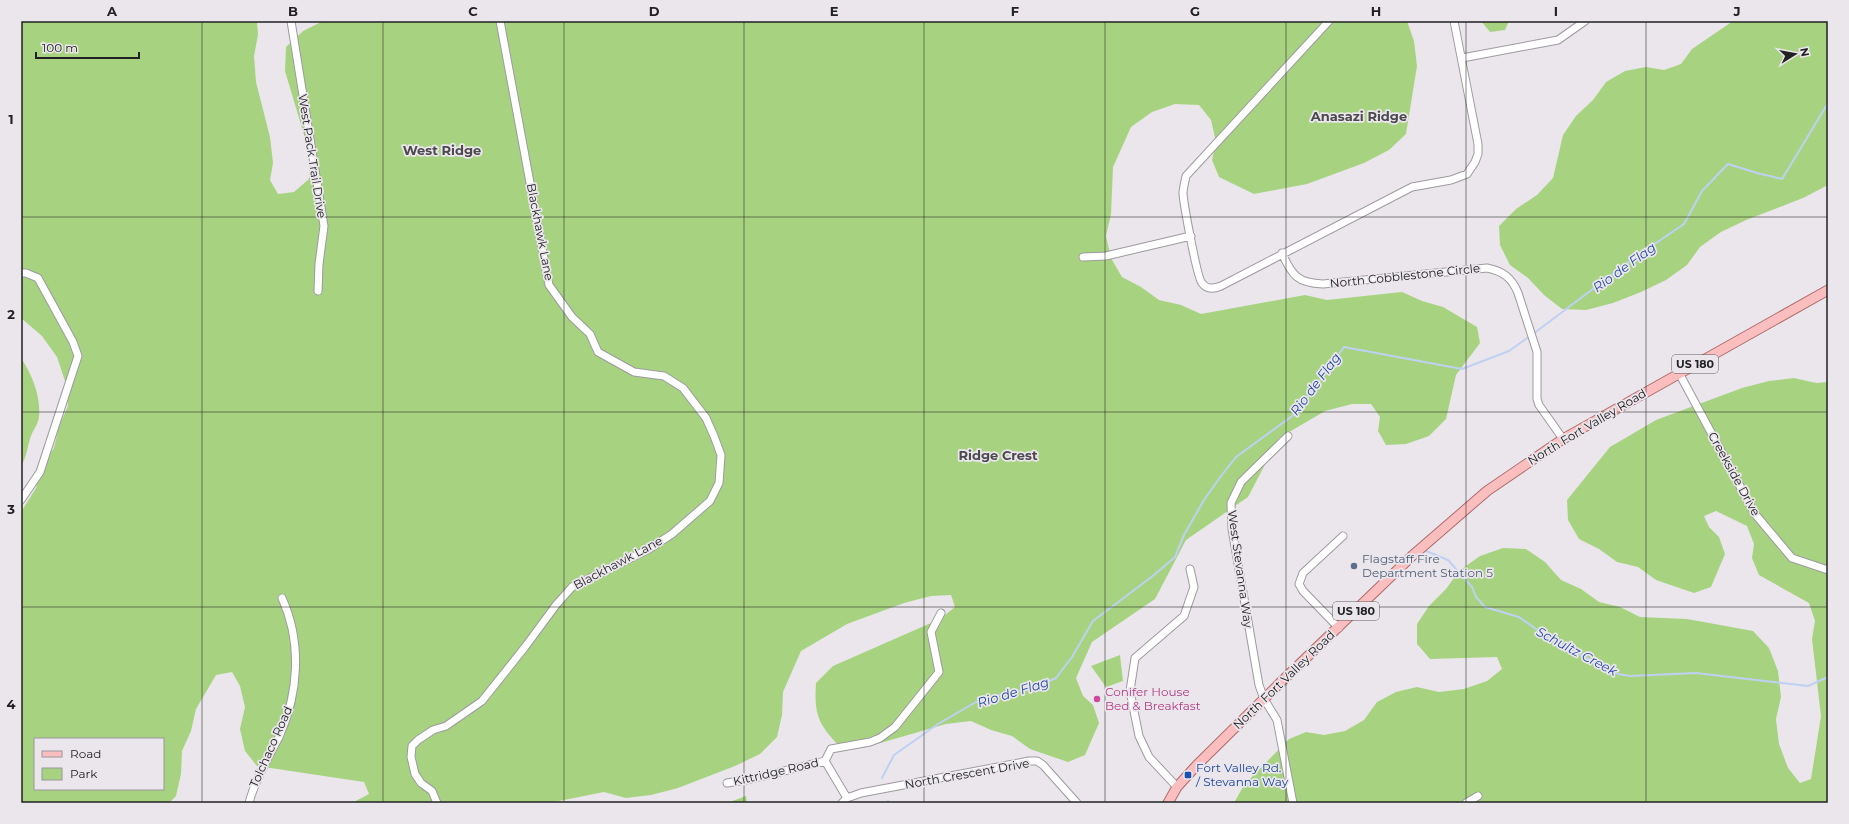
<svg xmlns="http://www.w3.org/2000/svg" width="1849" height="824" font-family="Montserrat,sans-serif">
<rect width="100%" height="100%" fill="#eae6ec"/>
<path fill="#a7d381" fill-rule="evenodd" d="M 21,21 L 257,21 L 258,35 L 254,56 L 256,82 L 270,137 L 273,163 L 270,180 L 278,194 L 294,192 L 309,179 L 310,155 L 285,71 L 286,47 L 303,31 L 323,21 L 1407,21 L 1414,41 L 1417,66 L 1406,134 L 1389,150 L 1364,163 L 1307,184 L 1254,194 L 1219,177 L 1212,160 L 1216,142 L 1211,120 L 1199,105 L 1175,104 L 1152,112 L 1131,127 L 1113,167 L 1111,214 L 1106,236 L 1111,258 L 1122,277 L 1141,287 L 1159,300 L 1181,305 L 1201,314 L 1305,295 L 1327,300 L 1402,292 L 1422,301 L 1443,307 L 1477,327 L 1480,343 L 1456,375 L 1446,419 L 1429,436 L 1406,444 L 1386,445 L 1378,431 L 1380,417 L 1371,404 L 1352,404 L 1325,411 L 1279,438 L 1248,497 L 1186,540 L 1155,599 L 1092,642 L 1076,678 L 1083,696 L 1093,705 L 1099,723 L 1085,755 L 1068,762 L 1030,749 L 1012,736 L 991,730 L 971,721 L 946,724 L 863,748 L 840,747 C 818,724 814,715 816,683 L 833,666 L 940,619 L 955,607 L 951,595 L 931,596 L 904,603 L 847,624 L 801,651 L 783,692 L 782,715 L 777,737 L 760,754 L 735,766 L 678,788 L 651,795 L 626,798 L 604,792 L 549,803 L 352,803 L 369,794 L 364,782 L 257,766 L 245,751 L 240,729 L 245,707 L 240,686 L 232,672 L 216,675 L 196,709 L 191,731 L 182,751 L 181,774 L 176,796 L 169,803 L 21,803 L 21,512 L 36,488 L 41,467 L 54,448 L 59,426 L 68,406 L 65,381 L 57,357 L 42,336 L 21,318 ZM 35,739 L 163,739 L 163,789 L 35,789 Z
M 1481,21 L 1509,21 L 1505,30 L 1490,32 Z
M 1733,21 L 1828,21 L 1828,185 L 1803,198 L 1746,220 L 1721,232 L 1700,247 L 1687,265 L 1666,280 L 1641,292 L 1613,303 L 1586,310 L 1562,309 L 1544,295 L 1528,278 L 1510,265 L 1500,245 L 1499,226 L 1516,209 L 1537,195 L 1553,178 L 1563,135 L 1576,116 L 1593,100 L 1606,82 L 1625,71 L 1646,67 L 1664,70 L 1681,64 L 1692,49 Z
M 21,358 C 32,374 41,397 39,416 C 39,423 33,430 31,436 C 27,447 27,457 21,466 Z
M 1794,378 L 1816,383 L 1828,382 L 1828,803 L 1234,803 L 1244,785 L 1289,739 L 1306,732 L 1324,735 L 1345,731 L 1364,720 L 1377,702 L 1396,692 L 1417,687 L 1439,692 L 1464,689 L 1487,681 L 1502,669 L 1497,657 L 1430,659 L 1417,644 L 1417,624 L 1429,606 L 1446,589 L 1459,571 L 1480,556 L 1503,548 L 1526,549 L 1545,562 L 1561,580 L 1581,589 L 1599,602 L 1620,607 L 1640,617 L 1687,619 L 1753,631 L 1769,648 L 1778,671 L 1781,697 L 1776,719 L 1779,744 L 1788,768 L 1800,783 L 1811,779 L 1821,716 L 1812,639 L 1815,621 L 1809,603 L 1759,575 L 1752,558 L 1754,544 L 1747,526 L 1716,511 L 1704,516 L 1709,527 L 1719,537 L 1725,554 L 1711,587 L 1694,593 L 1656,580 L 1638,567 L 1617,562 L 1599,549 L 1579,539 L 1568,520 L 1567,500 L 1610,447 L 1656,420 L 1742,388 L 1769,381 Z
M 1120,655 L 1123,681 L 1106,687 L 1091,666 Z
M 746,796 L 747,803 L 727,803 Z"/>
<g fill="none" stroke-linecap="round" stroke-linejoin="round">
<path stroke="#bfd0f2" stroke-width="2" d="M 1533,334 L 1634,258 L 1684,224 L 1702,191 L 1728,164 L 1757,173 L 1782,179 L 1828,103
M 1426,551 L 1448,560 L 1472,587 L 1476,597 L 1485,607 L 1519,617 L 1547,637 L 1618,674 L 1630,676 L 1696,673 L 1808,686 L 1828,677
M 882,778 L 894,755 L 938,724 L 976,702 L 999,695 L 1036,687 L 1056,678 L 1072,657 L 1093,621 L 1154,575 L 1175,557 L 1184,535 L 1204,500 L 1221,476 L 1236,457 L 1295,414 L 1344,347 L 1462,369 L 1509,351 L 1530,336
M 888,801 L 888,803"/>
<defs>
<path id="minor" d="M 291,21 L 324,226 L 319,264 L 318,291
M 1329,21 L 1186,176 C 1185,182 1183,188 1183,194 C 1184,205 1197,278 1202,283 C 1207,290 1214,289 1221,286 L 1412,187 L 1451,180 L 1467,174 L 1475,162 L 1478,154 L 1478,144 L 1454,21
M 1462,58 L 1558,40 L 1585,21
M 1282,253 C 1292,276 1298,283 1323,284 L 1487,268 C 1503,271 1512,278 1518,293 L 1537,352 L 1537,399 L 1539,405 L 1563,439
M 1083,257 L 1106,256 L 1191,236
M 21,273 L 26,273 L 38,278 L 73,342 L 78,356 L 40,472 L 21,500
M 1679,373 L 1755,514 L 1792,558 L 1828,570
M 1288,436 L 1241,482 L 1231,503 L 1232,529 L 1259,685 L 1264,699 L 1277,720 L 1293,803
M 1339,628 L 1303,591 L 1299,584 L 1303,573 L 1343,536
M 727,783 L 751,779 L 825,761
M 1177,787 L 1149,757 L 1139,736 L 1130,691 L 1135,658 L 1184,616 L 1194,587 L 1190,569
M 847,798 L 825,761 L 831,749 L 870,742 L 880,738 L 895,727 L 939,672 L 931,632 L 941,613
M 249,803 C 255,780 268,758 279,737 C 299,693 302,642 282,598
M 437,803 L 432,791 L 421,783 L 415,774 L 411,757 L 412,746 L 418,740 L 433,730 L 446,726 L 482,701 L 525,647 L 556,605 L 572,587 L 649,549 L 672,534 L 710,501 L 719,483 L 721,455 L 714,436 L 706,418 L 683,388 L 664,376 L 634,372 L 598,352 L 590,334 L 572,317 L 549,285 L 500,21
M 842,803 L 847,798 L 861,793 L 1029,761 L 1037,761 L 1043,765 L 1077,803
M 1466,803 L 1478,796"/>
<path id="major" d="M 1168,803 L 1177,787 L 1196,766 L 1280,683 L 1412,556 L 1487,491 L 1563,439 L 1828,290"/>
</defs>
<use href="#minor" stroke="#9e9aa0" stroke-width="9"/>
<use href="#major" stroke="#ad6b6b" stroke-width="11"/>
<use href="#minor" stroke="#fff" stroke-width="7"/>
<use href="#major" stroke="#fbbebe" stroke-width="9"/>
</g>
<path fill="none" stroke="#212022" stroke-width="1" stroke-opacity="0.55" d="M 202,21 L 202,803M 383,21 L 383,803M 564,21 L 564,803M 744,21 L 744,803M 924,21 L 924,803M 1105,21 L 1105,803M 1286,21 L 1286,803M 1466,21 L 1466,803M 1646,21 L 1646,803M 21,217 L 1828,217M 21,412 L 1828,412M 21,607 L 1828,607"/>
<circle fill="#5c6f8a" stroke="#eae6ec" stroke-width="1.5" cx="1354" cy="566" r="4"/>
<circle fill="#d1479c" stroke="#eae6ec" stroke-width="1.5" cx="1097" cy="699" r="4"/>
<rect fill="#1a4fb4" stroke="#eae6ec" stroke-width="1.5" x="1184" y="771" width="8" height="8" rx="2"/>
<g text-anchor="middle" stroke-width="3.5" stroke-linejoin="round" paint-order="stroke">
<g fill="#eae6ec" stroke="#5d5b5f" stroke-width="1">
<rect x="1672" y="355" width="46" height="18" rx="3"/>
<rect x="1333" y="602" width="46" height="18" rx="3"/>
</g>
<g font-size="11" font-weight="bold" fill="#212022">
<text x="1695" y="368">US 180</text>
<text x="1356" y="615">US 180</text>
</g>
<g font-size="12" fill="#212022" stroke="#eae6ec">
<text transform="translate(312 156) rotate(81)" y="4">West Pack Trail Drive</text>
<text transform="translate(540 232) rotate(79)" y="4">Blackhawk Lane</text>
<text transform="translate(1405 276) rotate(-6)" y="4">North Cobblestone Circle</text>
<text transform="translate(1587 427) rotate(-31)" y="4">North Fort Valley Road</text>
<text transform="translate(1734 474) rotate(61)" y="4">Creekside Drive</text>
<text transform="translate(618 563) rotate(-28)" y="4">Blackhawk Lane</text>
<text transform="translate(1240 569) rotate(82)" y="4">West Stevanna Way</text>
<text transform="translate(1284 680) rotate(-44)" y="4">North Fort Valley Road</text>
<text transform="translate(271 747) rotate(-66)" y="4">Tolchaco Road</text>
<text transform="translate(776 772) rotate(-13)" y="4">Kittridge Road</text>
<text transform="translate(967 774) rotate(-10)" y="4">North Crescent Drive</text>
</g>
<g font-size="12" fill="#4e5e75" stroke="#eae6ec" text-anchor="start">
<text x="1362" y="563">Flagstaff Fire<tspan x="1362" dy="14">Department Station 5</tspan></text>
</g>
<g font-size="12" fill="#b23c85" stroke="#eae6ec" text-anchor="start">
<text x="1105" y="696">Conifer House<tspan x="1105" dy="14">Bed &amp; Breakfast</tspan></text>
</g>
<g font-size="12" fill="#164399" stroke="#eae6ec" text-anchor="start">
<text x="1196" y="772">Fort Valley Rd.<tspan x="1196" dy="14">/ Stevanna Way</tspan></text>
</g>
<g font-size="13" font-weight="bold" fill="#4c494e" stroke="#eae6ec">
<text x="1359" y="121">Anasazi Ridge</text>
<text x="442" y="155">West Ridge</text>
<text x="998" y="460">Ridge Crest</text>
</g>
<g font-size="13" font-style="italic" fill="#2349a8" stroke="#eae6ec">
<text transform="translate(1624 267) rotate(-36)" y="5">Rio de Flag</text>
<text transform="translate(1315 384) rotate(-53)" y="5">Rio de Flag</text>
<text transform="translate(1577 651) rotate(28)" y="5">Schultz Creek</text>
<text transform="translate(1013 692) rotate(-17)" y="5">Rio de Flag</text>
</g>
</g>
<rect width="1849" height="824" fill="none" stroke="#eae6ec" stroke-width="44"/>
<rect x="34" y="738" width="130" height="52" fill="#eae6ec" stroke="#9a979b"/>
<rect x="42" y="751" width="20" height="6" fill="#fbbebe" stroke="#9a979b"/>
<text x="70" y="758" font-size="12" fill="#212022">Road</text>
<rect x="42" y="768" width="20" height="12" fill="#a7d381" stroke="#9a979b"/>
<text x="70" y="778" font-size="12" fill="#212022">Park</text>
<g transform="translate(1795 54) rotate(79)" stroke="#eae6ec" stroke-width="3" paint-order="stroke">
<path d="M0-3L7 15L0 10L-7 15Z" fill="#212022"/>
<text y="-6" font-size="11" font-weight="bold" text-anchor="middle" fill="#212022">N</text>
</g>
<path d="M36 52v6h103v-6" fill="none" stroke="#212022" stroke-width="2"/>
<text x="42" y="52" font-size="12" fill="#212022" stroke="#eae6ec" stroke-width="3" paint-order="stroke">100 m</text>
<rect x="22" y="22" width="1805" height="780" fill="none" stroke="#212022" stroke-width="1.5"/>
<g font-size="13" text-anchor="middle" font-weight="bold" fill="#212022">
<text x="112" y="16">A</text>
<text x="293" y="16">B</text>
<text x="473" y="16">C</text>
<text x="654" y="16">D</text>
<text x="834" y="16">E</text>
<text x="1015" y="16">F</text>
<text x="1195" y="16">G</text>
<text x="1376" y="16">H</text>
<text x="1556" y="16">I</text>
<text x="1737" y="16">J</text>
<text x="11" y="124">1</text>
<text x="11" y="319">2</text>
<text x="11" y="514">3</text>
<text x="11" y="709">4</text>
</g>
</svg>
